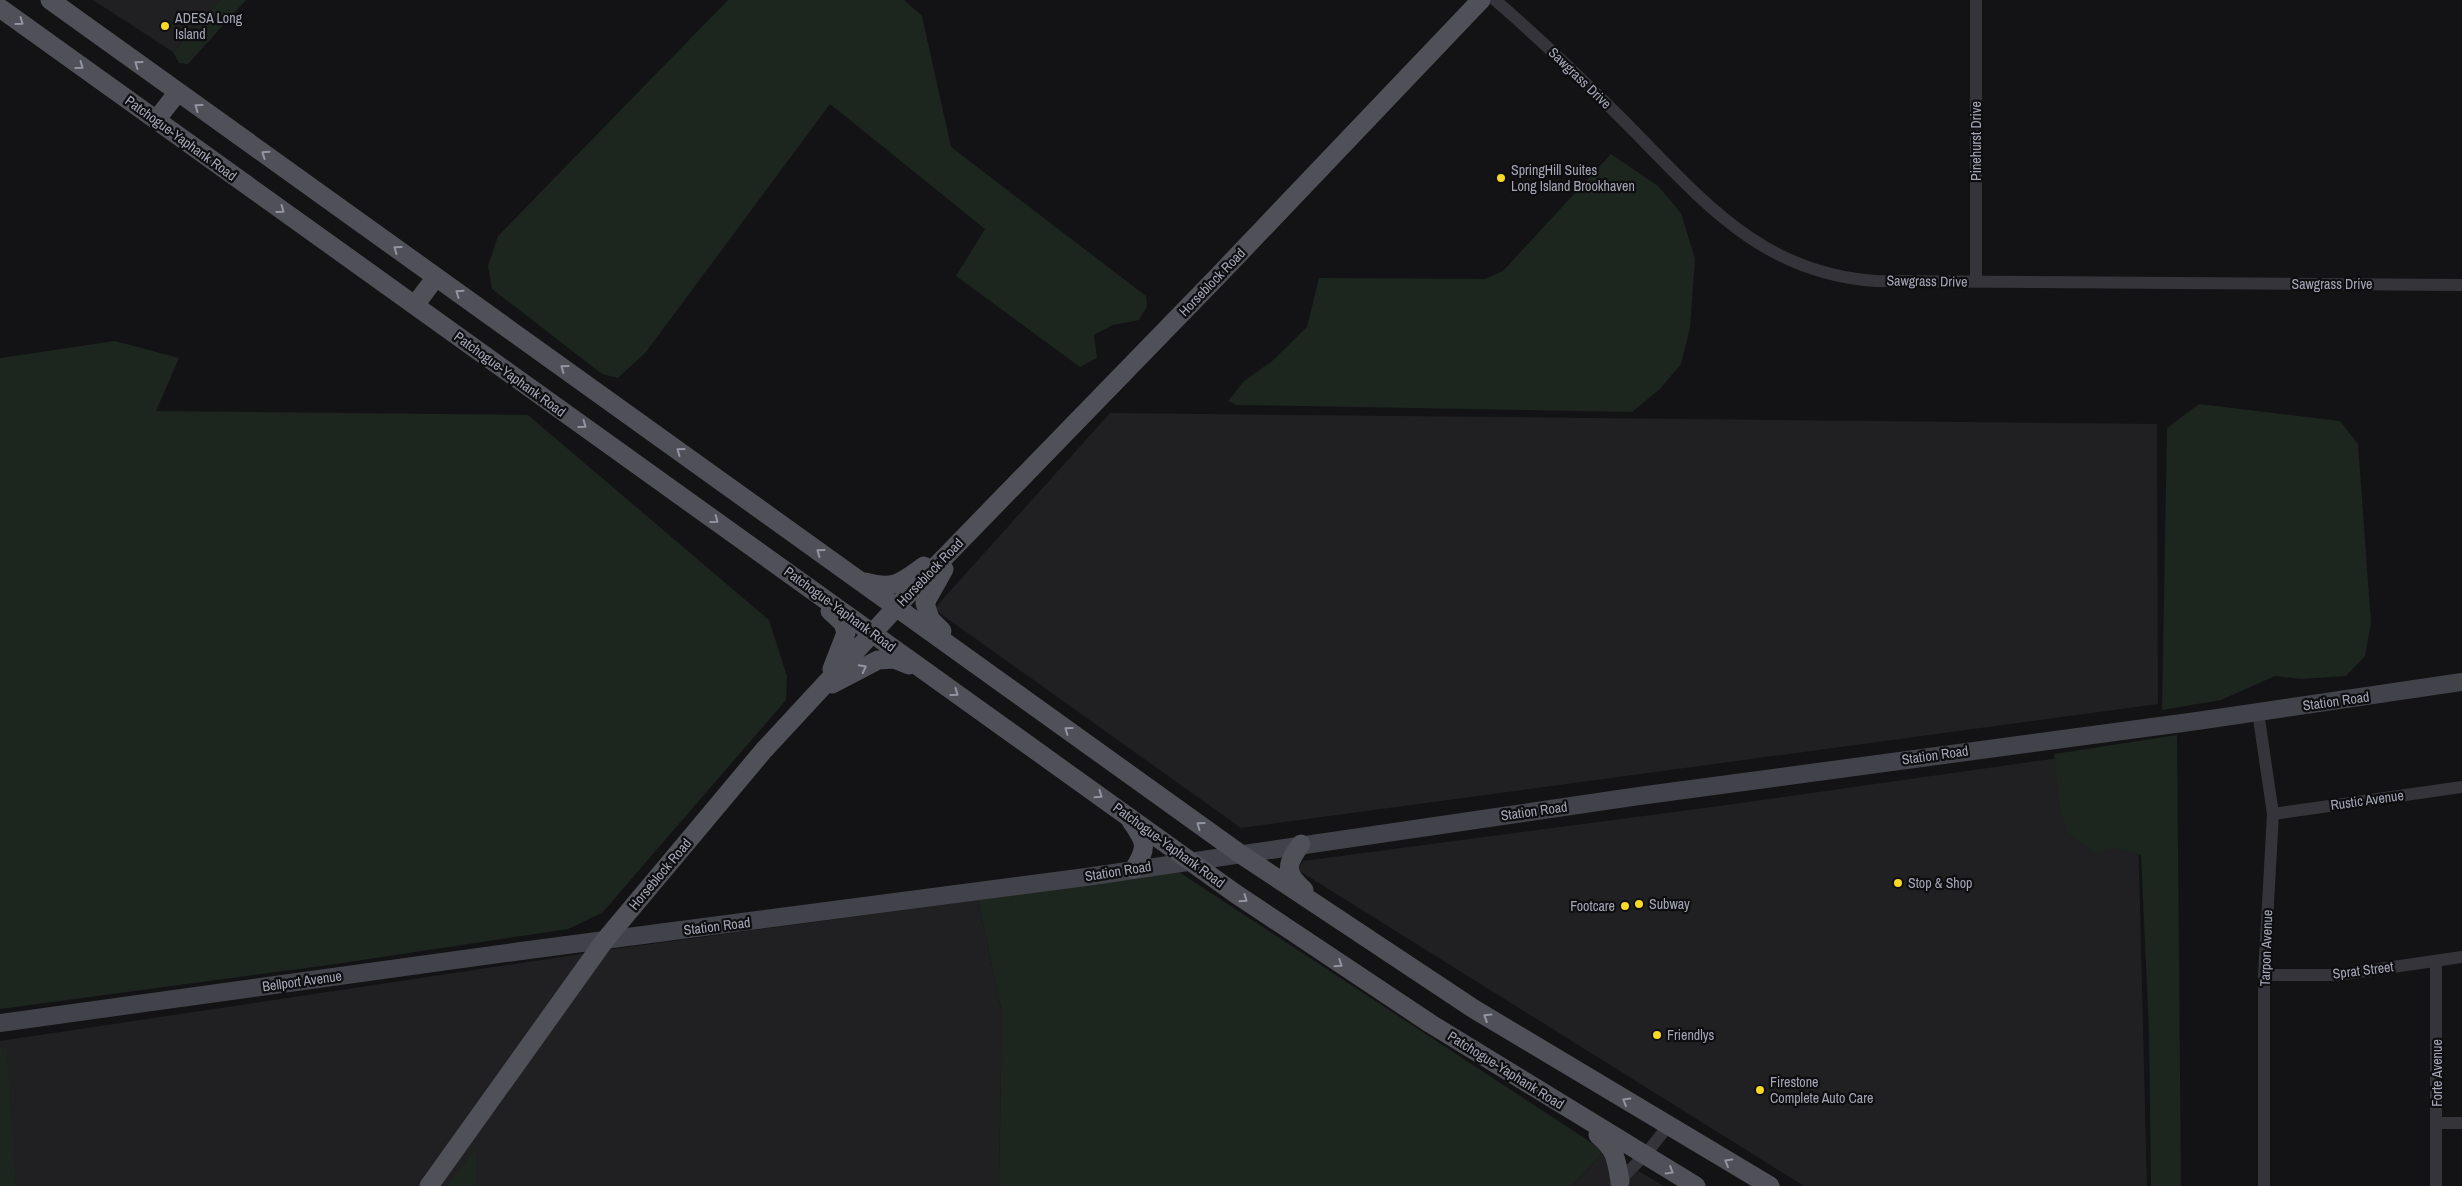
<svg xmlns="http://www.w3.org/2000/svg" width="2462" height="1186" font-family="'Archivo Narrow',sans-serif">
<rect width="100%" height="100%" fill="#131315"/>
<path fill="#201f22" d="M 93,0 L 220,0 L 173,52 Z
M 1110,413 L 2157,424 L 2158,704 L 1241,828 L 934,609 Z
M 2136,747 L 2147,1186 L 1804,1186 L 1298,870 L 1303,861 L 1712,807 Z
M 978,900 L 1002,1013 L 999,1186 L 6,1186 L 0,1126 L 0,1041 L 614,949 Z
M 1604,1151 L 1664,1186 L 1572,1186 Z"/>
<path fill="#1d251f" d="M 220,0 L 246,0 L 188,64 L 179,63 L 173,52 Z
M 728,0 L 904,0 L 922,16 L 951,147 L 1146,296 L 1147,307 L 1139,320 L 1113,325 L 1094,335 L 1097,358 L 1080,367 L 956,276 L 985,229 L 830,104 L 646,352 L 618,378 L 602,374 L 492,289 L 488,266 L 498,236 Z
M 1611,154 L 1658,186 L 1681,213 L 1695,259 L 1690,328 L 1681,364 L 1660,389 L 1632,412 L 1237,405 L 1228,401 L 1244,381 L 1271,362 L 1307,327 L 1319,278 L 1485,279 L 1503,271 Z
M 115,341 L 179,358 L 156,411 L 528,415 L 769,620 L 787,676 L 786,700 L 602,913 L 568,929 L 329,965 L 0,1009 L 0,358 Z
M 2199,404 L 2340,421 L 2358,444 L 2371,623 L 2365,656 L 2346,676 L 2302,679 L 2275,676 L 2221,700 L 2162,710 L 2167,428 Z
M 2177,735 L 2181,1186 L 2151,1186 L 2149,1031 L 2141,855 L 2117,848 L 2097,853 L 2069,834 L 2060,811 L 2054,754 Z
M 1179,872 L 1604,1151 L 1572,1186 L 999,1186 L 1002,1013 L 978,900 Z
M 0,1046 L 7,1048 L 16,1186 L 0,1186 Z
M 476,1147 L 476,1186 L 447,1186 Z"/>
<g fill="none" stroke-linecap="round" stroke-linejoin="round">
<path stroke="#34343a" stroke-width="12" d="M 1495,0 C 1539,38 1581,78 1622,119 C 1700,197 1758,273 1876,281 L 2462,285
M 1976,282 L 1976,0
M 2258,712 L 2273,814 L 2264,975 L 2264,1186
M 2273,814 L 2462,787
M 2436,961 L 2436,1186
M 2264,975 L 2338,975 L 2462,957
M 2437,1123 L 2462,1123
M 1616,1184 L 1645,1155 L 1668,1126"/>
<path stroke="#42424a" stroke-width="18" d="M 0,1023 L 521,951 L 1086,877 L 1639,796 L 2197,721 L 2462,682"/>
<path stroke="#505059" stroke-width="19" d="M 50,0 L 1239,853 L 1474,1009 L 1770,1186
M 0,8 L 1236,894 L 1431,1024 L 1696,1186
M 156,120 L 178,92
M 415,305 L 436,277
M 865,582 C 895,590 900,583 924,566
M 830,611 L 843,623 L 846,633 L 832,669
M 942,631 L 930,619 L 925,603 L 944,569
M 832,684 L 878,660 L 894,659 L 909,665
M 1131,821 C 1146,842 1148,847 1134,869
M 1301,844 C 1286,865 1284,872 1304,890
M 1598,1135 C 1616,1150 1616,1158 1620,1181
M 429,1186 L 605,940 L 764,750 L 903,600 L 1217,277 L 1481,0"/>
</g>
<defs><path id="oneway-chevron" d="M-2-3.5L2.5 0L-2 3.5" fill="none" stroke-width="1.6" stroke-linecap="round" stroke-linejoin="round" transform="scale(1.25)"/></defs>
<g stroke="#9395a3">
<use href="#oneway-chevron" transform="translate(20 22) rotate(36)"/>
<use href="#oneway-chevron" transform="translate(138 64) rotate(-144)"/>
<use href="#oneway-chevron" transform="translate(80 66) rotate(36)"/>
<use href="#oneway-chevron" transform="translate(198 107) rotate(-144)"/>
<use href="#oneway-chevron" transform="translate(265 154) rotate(-145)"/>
<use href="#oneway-chevron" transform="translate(281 210) rotate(36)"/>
<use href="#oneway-chevron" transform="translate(397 249) rotate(-144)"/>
<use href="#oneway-chevron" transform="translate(459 293) rotate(-145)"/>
<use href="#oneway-chevron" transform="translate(564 368) rotate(-144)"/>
<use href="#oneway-chevron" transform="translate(583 425) rotate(36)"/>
<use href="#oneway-chevron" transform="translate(680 451) rotate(-144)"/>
<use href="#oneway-chevron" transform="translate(715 520) rotate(36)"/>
<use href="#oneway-chevron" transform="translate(820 552) rotate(-144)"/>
<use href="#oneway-chevron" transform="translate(863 668) rotate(-27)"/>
<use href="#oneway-chevron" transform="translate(955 693) rotate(36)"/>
<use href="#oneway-chevron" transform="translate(1068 730) rotate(-144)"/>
<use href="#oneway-chevron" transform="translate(1099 795) rotate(35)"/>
<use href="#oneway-chevron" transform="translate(1200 825) rotate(-144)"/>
<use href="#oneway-chevron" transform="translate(1244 899) rotate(35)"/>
<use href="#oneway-chevron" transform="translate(1339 964) rotate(34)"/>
<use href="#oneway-chevron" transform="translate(1487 1017) rotate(-148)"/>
<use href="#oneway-chevron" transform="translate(1626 1101) rotate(-149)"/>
<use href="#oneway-chevron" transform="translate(1728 1162) rotate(-150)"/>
<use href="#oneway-chevron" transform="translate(1670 1171) rotate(31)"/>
</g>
<g fill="#fad926" stroke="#0e0e10" stroke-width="2">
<circle cx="165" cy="26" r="5"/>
<circle cx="1501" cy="178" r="5"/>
<circle cx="1898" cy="883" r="5"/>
<circle cx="1639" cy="904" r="5"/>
<circle cx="1625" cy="906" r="5"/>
<circle cx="1657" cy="1035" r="5"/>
<circle cx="1760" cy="1090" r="5"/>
</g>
<g text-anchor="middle" stroke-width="4.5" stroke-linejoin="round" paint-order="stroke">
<g font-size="14" fill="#a4a6b6" stroke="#0e0e10" text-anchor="start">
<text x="175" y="23">ADESA Long<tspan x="175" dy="16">Island</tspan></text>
<text x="1511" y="175">SpringHill Suites<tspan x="1511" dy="16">Long Island Brookhaven</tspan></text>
<text x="1908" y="888">Stop &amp; Shop</text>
<text x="1649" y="909">Subway</text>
<text x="1615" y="911" text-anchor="end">Footcare</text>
<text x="1667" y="1040">Friendlys</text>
<text x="1770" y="1087">Firestone<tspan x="1770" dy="16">Complete Auto Care</tspan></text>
</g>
<g font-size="14" fill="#a4a6b6" stroke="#0e0e10">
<text transform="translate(1580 78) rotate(44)" y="5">Sawgrass Drive</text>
<text transform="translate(181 138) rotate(36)" y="5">Patchogue-Yaphank Road</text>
<text transform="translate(1976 141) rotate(-90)" y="5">Pinehurst Drive</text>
<text transform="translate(1927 281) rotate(1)" y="5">Sawgrass Drive</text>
<text transform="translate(1212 282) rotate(-46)" y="5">Horseblock Road</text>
<text x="2332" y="289">Sawgrass Drive</text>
<text transform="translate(510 374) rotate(36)" y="5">Patchogue-Yaphank Road</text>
<text transform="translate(930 572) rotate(-46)" y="5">Horseblock Road</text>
<text transform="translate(840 609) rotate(36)" y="5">Patchogue-Yaphank Road</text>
<text transform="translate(2336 701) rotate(-8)" y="5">Station Road</text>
<text transform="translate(1935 755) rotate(-8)" y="5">Station Road</text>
<text transform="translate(2367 800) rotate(-8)" y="5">Rustic Avenue</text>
<text transform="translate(1534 811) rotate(-8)" y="5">Station Road</text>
<text transform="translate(1169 845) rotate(36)" y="5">Patchogue-Yaphank Road</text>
<text transform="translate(1118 871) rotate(-9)" y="5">Station Road</text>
<text transform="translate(660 874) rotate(-50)" y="5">Horseblock Road</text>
<text transform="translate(717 926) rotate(-7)" y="5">Station Road</text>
<text transform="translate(2266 948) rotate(-88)" y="5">Tarpon Avenue</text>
<text transform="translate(2363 970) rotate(-7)" y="5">Sprat Street</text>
<text transform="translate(302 981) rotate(-8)" y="5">Bellport Avenue</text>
<text transform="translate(1506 1070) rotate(32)" y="5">Patchogue-Yaphank Road</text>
<text transform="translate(2437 1073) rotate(-90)" y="5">Forte Avenue</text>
</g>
</g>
</svg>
